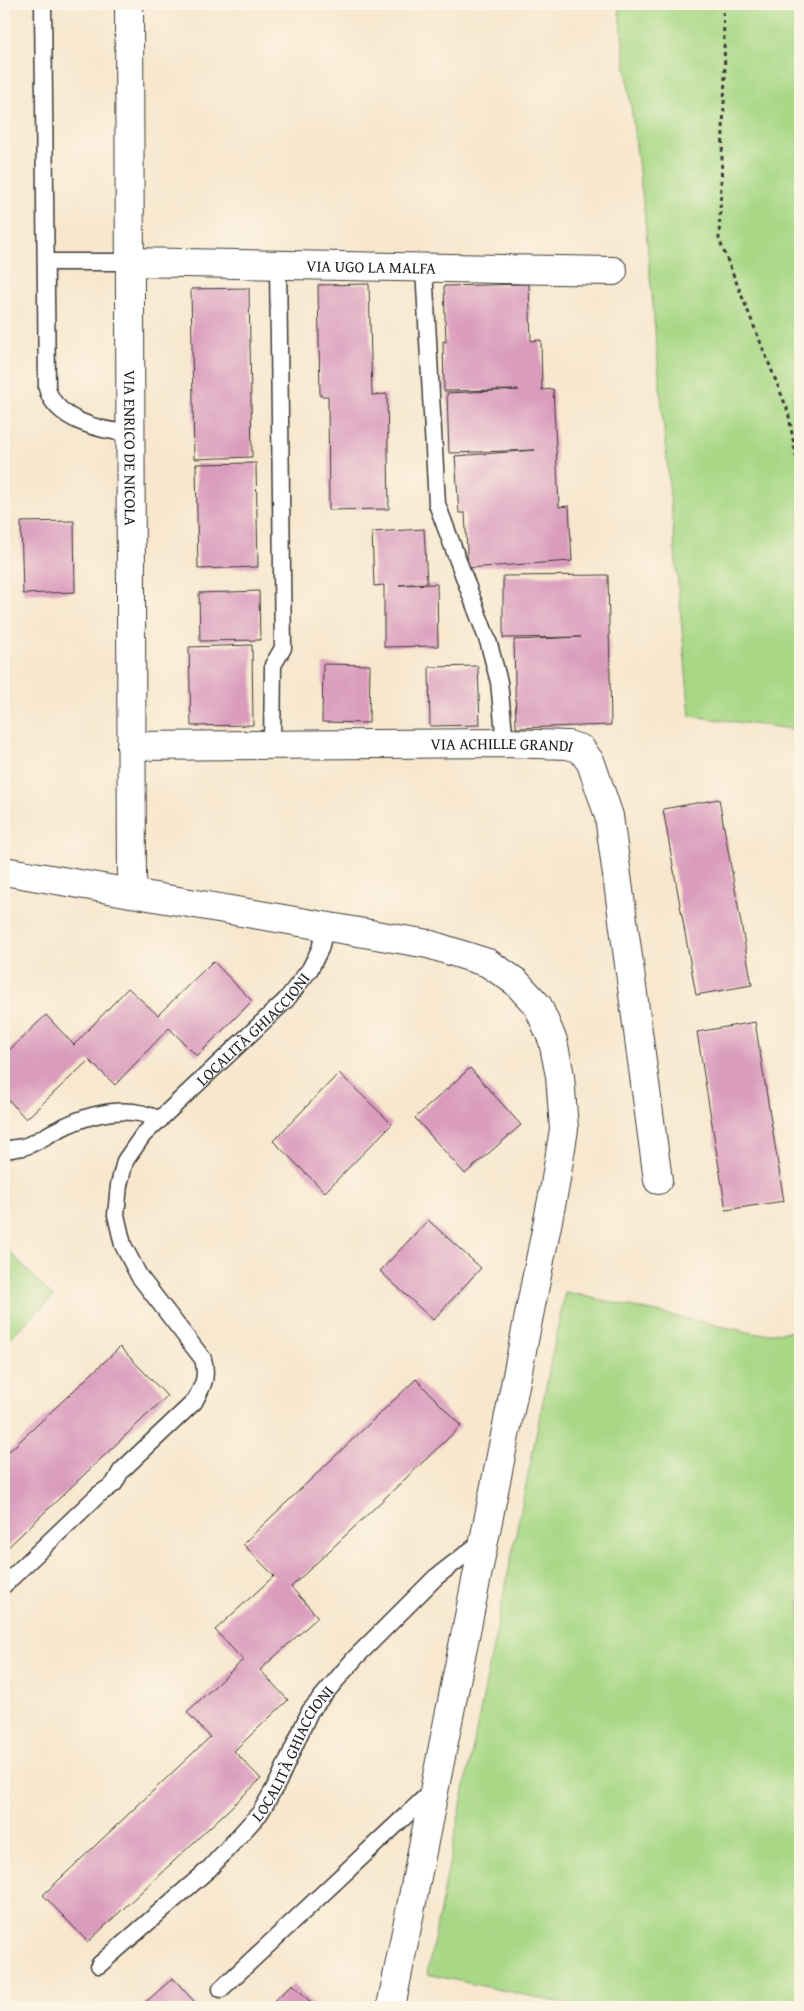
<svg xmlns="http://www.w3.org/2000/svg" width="804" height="2011" font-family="'Gentium Book Plus',serif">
<rect width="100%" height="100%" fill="#fcf5e5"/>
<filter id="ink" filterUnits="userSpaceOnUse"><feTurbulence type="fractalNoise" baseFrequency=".02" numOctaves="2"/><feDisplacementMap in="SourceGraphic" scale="10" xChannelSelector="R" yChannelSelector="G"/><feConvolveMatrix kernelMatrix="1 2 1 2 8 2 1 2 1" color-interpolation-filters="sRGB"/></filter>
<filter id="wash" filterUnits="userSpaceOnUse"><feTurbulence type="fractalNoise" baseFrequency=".0096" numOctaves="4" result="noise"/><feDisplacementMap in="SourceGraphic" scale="20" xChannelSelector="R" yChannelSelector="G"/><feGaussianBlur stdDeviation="1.12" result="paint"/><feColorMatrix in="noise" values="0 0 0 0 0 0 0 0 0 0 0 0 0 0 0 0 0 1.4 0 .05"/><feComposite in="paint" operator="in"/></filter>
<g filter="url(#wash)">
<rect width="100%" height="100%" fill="#f7e7ce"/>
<path fill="#a8d886" stroke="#627a51" d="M 618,4 L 800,4 L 800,730 L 690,716 L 644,209 Z
M 4,1246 L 53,1297 L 7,1340 L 4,1337 Z
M 565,1292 L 757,1334 L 800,1331 L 800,2007 L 580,2007 L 427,1974 Z"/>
<g id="blocks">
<path fill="#da9cbd" d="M 369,284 L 372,395 L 387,394 L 389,509 L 329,510 L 328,396 L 320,396 L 318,285 Z
M 529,284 L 531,341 L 541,340 L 542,390 L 553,389 L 559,507 L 569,506 L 572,561 L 468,568 L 465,513 L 459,513 L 455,456 L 535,450 L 449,453 L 447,393 L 519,390 L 444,391 L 443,341 L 446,342 L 444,286 Z
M 249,288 L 252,457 L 194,459 L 191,289 Z
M 256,463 L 258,567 L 198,569 L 196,464 Z
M 74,521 L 75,592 L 23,594 L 21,522 Z
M 424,529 L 427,583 L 399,585 L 437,584 L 438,646 L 384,647 L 384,585 L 374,586 L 372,532 Z
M 608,575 L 611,725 L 516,728 L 514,640 L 581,637 L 503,638 L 503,576 Z
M 259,591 L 260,640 L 200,641 L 199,593 Z
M 252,645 L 253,725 L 191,726 L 189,647 Z
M 323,664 L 370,665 L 369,723 L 322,722 Z
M 478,666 L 480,725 L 430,726 L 429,667 Z
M 719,799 L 752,985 L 696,995 L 663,809 Z
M 213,961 L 252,1001 L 197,1056 L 169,1028 L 115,1085 L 89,1060 L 26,1119 L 4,1095 L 4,1055 L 46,1015 L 74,1045 L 128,988 L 158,1015 Z
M 755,1022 L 784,1201 L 726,1210 L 697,1032 Z
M 470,1068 L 521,1125 L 465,1174 L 415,1118 Z
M 339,1073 L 392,1124 L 325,1192 L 273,1141 Z
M 428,1220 L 481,1268 L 433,1320 L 380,1271 Z
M 120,1347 L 167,1396 L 4,1551 L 4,1456 Z
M 416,1379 L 461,1426 L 291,1587 L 318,1617 L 260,1670 L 288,1700 L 234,1751 L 261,1779 L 88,1942 L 43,1895 L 210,1737 L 187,1712 L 243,1660 L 215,1630 L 274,1576 L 243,1544 Z
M 173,1978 L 199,2007 L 140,2007 Z
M 293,1984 L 315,2007 L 267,2007 Z"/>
</g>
</g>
<g filter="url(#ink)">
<use href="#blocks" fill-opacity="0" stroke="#3d3a37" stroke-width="1"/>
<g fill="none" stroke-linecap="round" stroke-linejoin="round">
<defs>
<g id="service">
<path d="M 43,4 L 47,388 C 55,420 101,431 130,433"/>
<path d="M 47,262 L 130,262"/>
<path d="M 424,268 L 437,504 L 489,644 L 499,682 L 505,743"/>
<path d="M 272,745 L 273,665 L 283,648 L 278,265"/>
<path d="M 4,1150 C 10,1149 17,1148 23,1147 C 36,1143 48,1134 61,1128 C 92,1113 128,1104 160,1120"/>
<path id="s1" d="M 4,1585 L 98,1495 L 114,1484 L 121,1471 L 194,1402 C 203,1386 208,1377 203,1359 L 139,1276 L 123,1245 L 116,1215 L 119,1185 L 125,1161 L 143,1135 L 286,1000 L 310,969 L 320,949 L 326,925"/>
<path id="s2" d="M 99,1965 L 209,1869 L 260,1813 L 278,1782 L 310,1711 L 355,1658 L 436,1577 L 484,1540"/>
<path d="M 221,1989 L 433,1790"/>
</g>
<g id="minor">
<path id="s3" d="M 129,4 L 132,893"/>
<path id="s4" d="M 130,262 L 613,271"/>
<path id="s5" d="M 131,746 L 505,743 L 568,745 L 581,749 L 591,763 L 609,816 L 658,1180"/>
<path d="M 4,871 L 428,944 L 488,963 L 516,982 L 538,1006 L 553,1041 L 560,1076 L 564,1129 L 555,1185 L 391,2007"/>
</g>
</defs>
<use href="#service" stroke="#3d3a37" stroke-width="19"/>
<use href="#minor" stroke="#3d3a37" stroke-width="30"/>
<path stroke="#3d3a37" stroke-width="3" stroke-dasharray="4 4" stroke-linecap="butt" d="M 723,4 L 725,76 L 719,239 L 788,411 L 800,478"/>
<use href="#service" stroke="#fff" stroke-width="16"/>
<use href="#minor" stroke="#fff" stroke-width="28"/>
</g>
</g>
<g text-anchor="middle" stroke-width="5" stroke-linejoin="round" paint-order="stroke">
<g font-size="16" fill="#1c1c1c" stroke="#fcf5e5">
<text dy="6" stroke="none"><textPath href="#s4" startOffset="241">VIA UGO LA MALFA</textPath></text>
<text dy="6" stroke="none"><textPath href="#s3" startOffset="444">VIA ENRICO DE NICOLA</textPath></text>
<text dy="6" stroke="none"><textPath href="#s5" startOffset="371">VIA ACHILLE GRANDI</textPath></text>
<text dy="6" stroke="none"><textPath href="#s1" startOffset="720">LOCALITÀ GHIACCIONI</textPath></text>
<text dy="6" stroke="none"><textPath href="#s2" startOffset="290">LOCALITÀ GHIACCIONI</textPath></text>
</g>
</g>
<rect width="804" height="2011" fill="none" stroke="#fcf5e5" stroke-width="20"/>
</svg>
